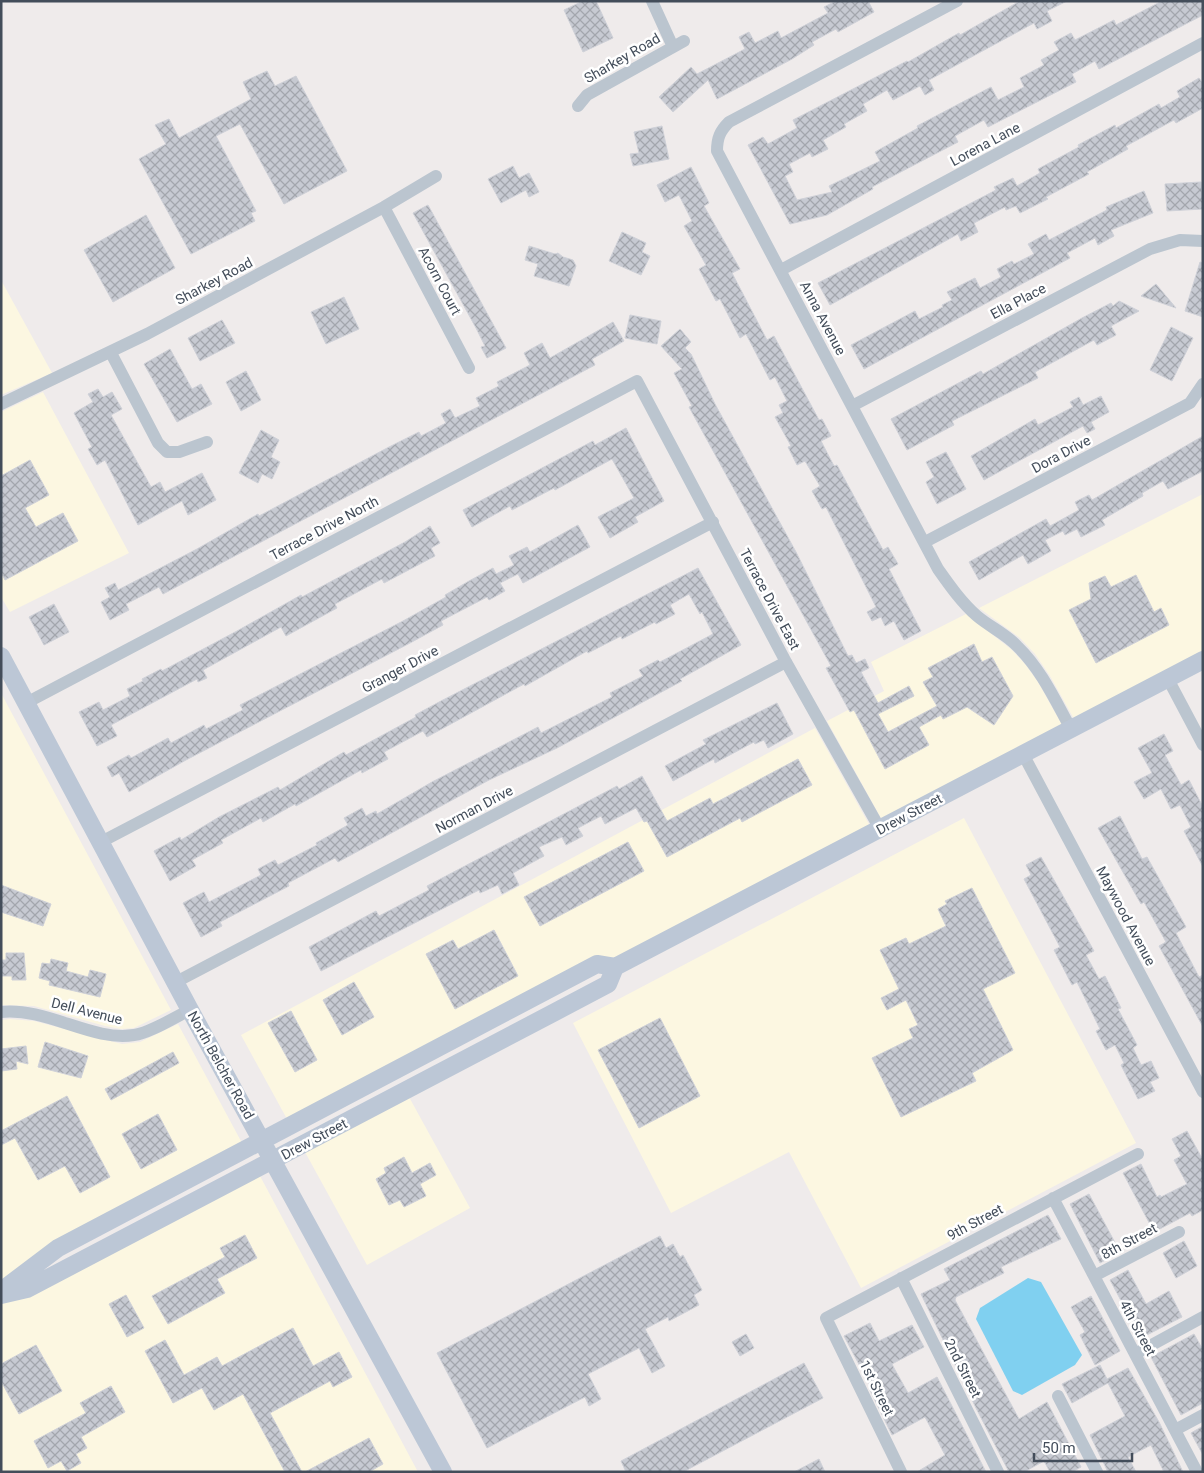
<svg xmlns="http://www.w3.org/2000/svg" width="1204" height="1473" font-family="Roboto,sans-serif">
<defs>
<pattern id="building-cross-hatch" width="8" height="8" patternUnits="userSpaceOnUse" patternTransform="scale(1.25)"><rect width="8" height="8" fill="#c7cad2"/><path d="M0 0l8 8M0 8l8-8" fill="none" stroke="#a3a6ad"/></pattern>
</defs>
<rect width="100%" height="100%" fill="#efebeb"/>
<path fill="#fcf7e1" d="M 1,280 L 52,373 L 1,395 Z
M 43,392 L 129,553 L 10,612 L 1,597 L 1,412 Z
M 1203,494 L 1203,651 L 1074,719 L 1050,676 L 1035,654 L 1020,638 L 979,608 Z
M 966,614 L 1012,650 L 1025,664 L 1038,682 L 1062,725 L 882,820 L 827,721 L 884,691 L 871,662 Z
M 1,693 L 171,1010 L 134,1028 L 121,1029 L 105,1026 L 34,1006 L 1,1005 Z
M 815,728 L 870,826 L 615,959 L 612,957 L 287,1119 L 241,1035 Z
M 964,818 L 1136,1143 L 861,1288 L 789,1152 L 671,1213 L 573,1023 Z
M 10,1019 L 34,1021 L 122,1044 L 140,1042 L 178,1024 L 242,1143 L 1,1281 L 1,1020 Z
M 409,1097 L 470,1208 L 367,1265 L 305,1152 Z
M 260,1176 L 418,1472 L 1,1472 L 1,1303 Z"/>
<path fill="#80d0f0" d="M 1028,1278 L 1041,1282 L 1082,1355 L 1075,1365 L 1022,1395 L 1013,1391 L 976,1319 L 980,1308 Z"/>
<path fill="url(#building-cross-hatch)" stroke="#cfd1d8" d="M 583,1 L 596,1 L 613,38 L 583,52 L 564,10 Z
M 836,1 L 868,1 L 874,12 L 838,32 L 836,29 L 812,42 L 814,45 L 792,59 L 717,99 L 708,80 L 673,112 L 659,97 L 691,67 L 697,74 L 745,49 L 739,37 L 749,32 L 755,43 L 778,31 L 781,38 L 828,13 L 824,7 Z
M 1020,1 L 1067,1 L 1047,11 L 1052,21 L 1037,29 L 1034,23 L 929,80 L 934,90 L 925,95 L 920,86 L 893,100 L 887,90 L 863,104 L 867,111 L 844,124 L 846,127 L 823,140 L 828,149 L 812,157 L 810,153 L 789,164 L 793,172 L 785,176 L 797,200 L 832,192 L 829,186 L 880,161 L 875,152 L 918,128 L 917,126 L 991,87 L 998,100 L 1024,87 L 1020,78 L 1044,65 L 1041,60 L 1059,50 L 1054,42 L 1071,33 L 1075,40 L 1114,20 L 1116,25 L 1162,1 L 1203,1 L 1203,15 L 1099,69 L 1095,61 L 1072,74 L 1076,82 L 988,127 L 984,120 L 955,136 L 958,142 L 872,187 L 873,189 L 827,215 L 790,224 L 748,145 L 763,137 L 768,144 L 797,128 L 793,120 L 907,61 L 908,62 L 959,33 L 960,35 Z
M 267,71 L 275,86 L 296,76 L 347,171 L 284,204 L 240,124 L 216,136 L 256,211 L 251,213 L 255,221 L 191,254 L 139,159 L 166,144 L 155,125 L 169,119 L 179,138 L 251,99 L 243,82 Z
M 1199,78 L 1203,84 L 1203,108 L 1176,123 L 1174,120 L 1126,146 L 1128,149 L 1087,172 L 1089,174 L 1046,197 L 1048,199 L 1020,213 L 1016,206 L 1006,210 L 1005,207 L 974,223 L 978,232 L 961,241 L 958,234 L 830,305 L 818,283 L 996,190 L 994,187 L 1013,178 L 1017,186 L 1040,173 L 1038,169 L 1079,147 L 1078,145 L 1115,125 L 1116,128 L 1159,104 L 1161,108 L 1180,97 L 1177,91 Z
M 662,126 L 669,159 L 633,166 L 630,154 L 639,153 L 634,132 Z
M 513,166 L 519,178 L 529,173 L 539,192 L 529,197 L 526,190 L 501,203 L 488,179 Z
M 691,167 L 709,203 L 704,206 L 740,269 L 732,273 L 743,294 L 767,340 L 774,336 L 819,420 L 822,419 L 831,436 L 821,441 L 834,466 L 837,465 L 883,550 L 888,547 L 898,564 L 889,569 L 921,631 L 904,640 L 894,621 L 885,626 L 881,617 L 872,621 L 867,612 L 876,607 L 826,507 L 822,509 L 812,491 L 820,486 L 805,461 L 797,465 L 788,447 L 791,446 L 775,417 L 783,413 L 779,405 L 787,401 L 775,377 L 770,380 L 746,334 L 740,338 L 720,299 L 716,301 L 699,269 L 706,265 L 684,226 L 692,221 L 679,195 L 665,202 L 657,185 Z
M 1201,182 L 1203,209 L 1167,211 L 1165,184 Z
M 1144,191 L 1153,213 L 1111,230 L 1114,236 L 1098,245 L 1095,238 L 1067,253 L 1070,258 L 864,369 L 851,345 L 915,311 L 919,319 L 943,307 L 942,305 L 952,300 L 947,292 L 975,278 L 980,288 L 1001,277 L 997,269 L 1012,261 L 1014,264 L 1034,254 L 1028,244 L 1046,234 L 1049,240 L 1107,210 L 1106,207 Z
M 428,205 L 506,348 L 487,358 L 481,347 L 485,346 L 476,328 L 413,213 Z
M 146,215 L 175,268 L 113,302 L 84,250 Z
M 622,232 L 646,243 L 642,252 L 650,256 L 641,275 L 609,261 Z
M 529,246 L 555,254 L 558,253 L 563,257 L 573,260 L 576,266 L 569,286 L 534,276 L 538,264 L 525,260 Z
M 1200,262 L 1203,263 L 1203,317 L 1185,311 Z
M 1156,284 L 1176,308 L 1141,296 Z
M 344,297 L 359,329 L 326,344 L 311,312 Z
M 1119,301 L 1139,311 L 1111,326 L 1116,335 L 1097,345 L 1094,340 L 1035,372 L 1038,378 L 952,421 L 954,425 L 907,450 L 891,419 L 981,371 L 983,374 L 1082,318 L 1111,303 L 1113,306 Z
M 630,315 L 661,321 L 657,344 L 625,338 Z
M 222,320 L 235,343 L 200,361 L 188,338 Z
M 613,322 L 624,341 L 592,359 L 595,365 L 163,594 L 159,587 L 126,604 L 129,610 L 110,620 L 101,602 L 110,597 L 105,588 L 115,583 L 118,590 L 197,549 L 258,514 L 259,516 L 389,447 L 419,432 L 421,436 L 446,423 L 441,414 L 450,409 L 455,418 L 480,406 L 476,398 L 499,386 L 497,382 L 530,365 L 524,353 L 542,343 L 550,358 Z
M 1171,327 L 1193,338 L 1172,381 L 1150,370 Z
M 680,329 L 691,342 L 685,348 L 691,354 L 715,404 L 796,552 L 848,656 L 852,655 L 856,663 L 865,659 L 869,668 L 861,672 L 878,703 L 909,686 L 914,696 L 878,714 L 888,732 L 937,706 L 923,682 L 933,677 L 928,668 L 974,644 L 982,662 L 992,657 L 1013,696 L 994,725 L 967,707 L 943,719 L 941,715 L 919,727 L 929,745 L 885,769 L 854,710 L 850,712 L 826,668 L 831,666 L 689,407 L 692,406 L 674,373 L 682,369 L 661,346 Z
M 170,349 L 192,389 L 201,384 L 212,404 L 177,422 L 144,364 Z
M 246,371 L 261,400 L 241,411 L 226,382 Z
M 98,389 L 103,397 L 112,392 L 122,409 L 111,415 L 151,487 L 160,482 L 165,492 L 202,473 L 216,500 L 188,515 L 182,501 L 138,525 L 105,460 L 97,465 L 88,449 L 92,447 L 74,413 L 93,402 L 88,394 Z
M 1101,396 L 1109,412 L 1091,422 L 1095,429 L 1087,433 L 1083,426 L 984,480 L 971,456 L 1035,419 L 1038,425 L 1073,407 L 1070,402 L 1079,397 L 1083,405 Z
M 626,428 L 664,501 L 635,517 L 638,522 L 610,538 L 598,517 L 634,498 L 612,459 L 555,490 L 554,488 L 512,510 L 510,506 L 472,527 L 463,510 L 593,441 L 595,445 Z
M 261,430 L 279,440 L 271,457 L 280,462 L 272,479 L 262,474 L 258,483 L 239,473 Z
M 1203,436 L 1203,471 L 1168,489 L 1163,481 L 1142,493 L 1143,496 L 1102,520 L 1105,525 L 1081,537 L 1077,529 L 1065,535 L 1063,531 L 1045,540 L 1051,551 L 1028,564 L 1023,555 L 979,580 L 969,562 L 1046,519 L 1050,526 L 1079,510 L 1075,502 L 1089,495 L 1092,500 Z
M 946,452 L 966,489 L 937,504 L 926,482 L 934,477 L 926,462 Z
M 30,460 L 49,495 L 25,508 L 36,527 L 63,513 L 78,541 L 5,580 L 1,572 L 1,476 Z
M 578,525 L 590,547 L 523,583 L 518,574 L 500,583 L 505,591 L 489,600 L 487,597 L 441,621 L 443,625 L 410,643 L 186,760 L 129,792 L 119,773 L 112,777 L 107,767 L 129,755 L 131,758 L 168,738 L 171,743 L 204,725 L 206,729 L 243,710 L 240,705 L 403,621 L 446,597 L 445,595 L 469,581 L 493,568 L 496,574 L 514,565 L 509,556 L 527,547 L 530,552 Z
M 430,526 L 440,543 L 431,548 L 435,556 L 384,583 L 382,579 L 335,604 L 337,608 L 286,636 L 281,627 L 203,670 L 207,678 L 198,682 L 197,679 L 111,725 L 117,736 L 97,746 L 79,712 L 99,702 L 103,710 L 130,696 L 127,689 L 143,681 L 142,679 L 161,669 L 162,671 L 237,631 L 301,595 L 302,597 L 405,542 Z
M 698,568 L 741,645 L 680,679 L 682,681 L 557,748 L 489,780 L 338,862 L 335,858 L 288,883 L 289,886 L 220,922 L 222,926 L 201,937 L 183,903 L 204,892 L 209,902 L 261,875 L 258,869 L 275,860 L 278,865 L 317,845 L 316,843 L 348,825 L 344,818 L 362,808 L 366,816 L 376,811 L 377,814 L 432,782 L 538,727 L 541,733 L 612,697 L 610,693 L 643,676 L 639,670 L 658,660 L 660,662 L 713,634 L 702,612 L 700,614 L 689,594 L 670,605 L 675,614 L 656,624 L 655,622 L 622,639 L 621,636 L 588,653 L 587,651 L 525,686 L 524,684 L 427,737 L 423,731 L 384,752 L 388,759 L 362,773 L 361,770 L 296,806 L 295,804 L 263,822 L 261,818 L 221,840 L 223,843 L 192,860 L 196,866 L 170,881 L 154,851 L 180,837 L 181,840 L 219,817 L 278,787 L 280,790 L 344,752 L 346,755 L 416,717 L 415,715 L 441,701 Z
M 1136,575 L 1154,612 L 1161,608 L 1169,625 L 1096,663 L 1069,610 L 1091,599 L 1089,583 L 1105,576 L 1111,587 Z
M 54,604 L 69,632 L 44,645 L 29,617 Z
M 777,703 L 793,734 L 768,748 L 764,740 L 755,744 L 754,742 L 715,763 L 714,759 L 673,781 L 665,766 L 706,744 L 703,740 Z
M 1164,734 L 1173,751 L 1165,755 L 1181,785 L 1189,780 L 1203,807 L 1203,867 L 1184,831 L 1191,827 L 1180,805 L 1171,809 L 1161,789 L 1144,799 L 1134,782 L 1152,773 L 1138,748 Z
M 798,759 L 812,785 L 742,822 L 740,818 L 667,857 L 647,821 L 644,822 L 636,808 L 605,824 L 601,816 L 578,828 L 583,836 L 566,845 L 562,837 L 539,847 L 544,856 L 513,873 L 519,885 L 502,894 L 498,885 L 480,893 L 479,890 L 321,971 L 309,947 L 376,911 L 379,916 L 429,890 L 427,886 L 617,786 L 619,789 L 642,776 L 667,821 L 710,798 L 713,804 Z
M 1120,816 L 1142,859 L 1147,857 L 1186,927 L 1176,933 L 1199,977 L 1203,975 L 1203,1027 L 1159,946 L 1166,942 L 1144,902 L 1141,904 L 1098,828 Z
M 628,842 L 644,871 L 540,926 L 524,897 Z
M 1041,857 L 1094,951 L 1086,955 L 1099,979 L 1105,976 L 1121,1008 L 1118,1009 L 1137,1045 L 1133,1048 L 1141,1065 L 1151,1061 L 1159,1078 L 1150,1082 L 1155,1091 L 1138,1099 L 1121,1065 L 1124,1063 L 1115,1045 L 1106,1050 L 1096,1031 L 1100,1029 L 1077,982 L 1072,985 L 1054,950 L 1060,947 L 1024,879 L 1031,875 L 1026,865 Z
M 1,885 L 51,904 L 43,926 L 1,912 Z
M 972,888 L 1015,973 L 983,989 L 1013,1050 L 972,1073 L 976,1081 L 901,1117 L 872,1058 L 913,1038 L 909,1029 L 918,1025 L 906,1000 L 887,1010 L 881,998 L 899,989 L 880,950 L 906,938 L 909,944 L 946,926 L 938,909 L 947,904 L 945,901 Z
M 494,930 L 518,976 L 455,1009 L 426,954 L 453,940 L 458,949 Z
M 6,953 L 24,953 L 26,980 L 12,980 L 12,976 L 1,976 L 1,960 L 6,960 Z
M 51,959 L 68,963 L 66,971 L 88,977 L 90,970 L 106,974 L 100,997 L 49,985 L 50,981 L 39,978 L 42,963 L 50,964 Z
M 354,982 L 374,1017 L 342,1035 L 323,1000 Z
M 291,1011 L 317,1060 L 295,1072 L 268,1023 Z
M 660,1018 L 700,1096 L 639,1128 L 598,1050 Z
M 45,1042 L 88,1056 L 81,1078 L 38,1067 Z
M 26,1046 L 28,1064 L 16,1061 L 17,1069 L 1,1071 L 1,1049 Z
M 173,1052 L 179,1063 L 111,1100 L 105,1089 Z
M 67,1096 L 110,1177 L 80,1193 L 65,1166 L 38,1180 L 15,1138 L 1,1145 L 1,1131 Z
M 158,1114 L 177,1150 L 141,1169 L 122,1134 Z
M 1187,1131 L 1203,1160 L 1203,1210 L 1192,1216 L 1190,1213 L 1154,1232 L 1123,1173 L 1141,1164 L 1157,1197 L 1160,1195 L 1161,1197 L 1187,1184 L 1174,1160 L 1181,1156 L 1172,1139 Z
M 404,1157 L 412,1173 L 430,1163 L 436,1175 L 420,1184 L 426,1196 L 404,1207 L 400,1200 L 389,1205 L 376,1179 L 386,1173 L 384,1168 Z
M 1089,1194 L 1120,1252 L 1100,1263 L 1070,1204 Z
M 1048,1215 L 1061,1239 L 1001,1267 L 1004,1273 L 956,1297 L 955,1300 L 1019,1419 L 1047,1402 L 1081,1467 L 1072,1472 L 1050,1472 L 1044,1461 L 1024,1472 L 1009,1472 L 976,1408 L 921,1294 L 950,1280 L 944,1269 Z
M 245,1235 L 257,1258 L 217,1279 L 225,1293 L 168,1324 L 152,1296 L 225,1257 L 220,1248 Z
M 660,1236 L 666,1248 L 673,1244 L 680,1257 L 683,1255 L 702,1290 L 694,1295 L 699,1305 L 669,1321 L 668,1317 L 645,1329 L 665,1366 L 652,1373 L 639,1348 L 588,1374 L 601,1399 L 589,1406 L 585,1397 L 487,1448 L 437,1353 Z
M 1184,1241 L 1197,1266 L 1176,1278 L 1163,1253 Z
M 1128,1270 L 1146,1304 L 1169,1291 L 1182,1317 L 1141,1338 L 1110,1280 Z
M 126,1295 L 144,1328 L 127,1337 L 109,1304 Z
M 1091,1296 L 1120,1351 L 1095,1365 L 1080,1335 L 1085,1332 L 1071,1307 Z
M 870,1323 L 879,1341 L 912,1325 L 924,1347 L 892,1364 L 894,1368 L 908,1393 L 937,1377 L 986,1472 L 917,1472 L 945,1455 L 925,1417 L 892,1435 L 870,1390 L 872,1389 L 844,1336 Z
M 293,1328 L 313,1366 L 339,1352 L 352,1377 L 333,1387 L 330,1381 L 270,1413 L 302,1472 L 285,1472 L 243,1394 L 214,1410 L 202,1388 L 173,1403 L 145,1351 L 165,1340 L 184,1375 L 217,1357 L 222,1366 Z
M 746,1334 L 754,1348 L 740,1356 L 732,1342 Z
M 1194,1334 L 1203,1350 L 1203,1403 L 1181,1415 L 1151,1357 Z
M 36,1345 L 62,1391 L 19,1414 L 1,1381 L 1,1364 Z
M 804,1363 L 823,1398 L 683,1472 L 626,1472 L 621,1461 Z
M 1100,1365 L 1107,1379 L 1128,1368 L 1159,1422 L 1183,1472 L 1164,1472 L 1151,1445 L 1128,1457 L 1136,1472 L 1108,1472 L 1090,1435 L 1125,1416 L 1108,1383 L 1072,1403 L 1062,1384 Z
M 111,1386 L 125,1412 L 81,1437 L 87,1448 L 76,1454 L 81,1463 L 67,1471 L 61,1461 L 48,1468 L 34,1441 L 86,1413 L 80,1403 Z
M 1203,1426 L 1203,1455 L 1191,1433 Z
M 369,1438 L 383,1464 L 369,1472 L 305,1472 Z
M 819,1459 L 825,1472 L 794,1472 Z"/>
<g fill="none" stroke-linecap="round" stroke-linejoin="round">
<path stroke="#bbc5cf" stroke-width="12" d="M 652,1 L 673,47
M 957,1 L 729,122 C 720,131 717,138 717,151 L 938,569 C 950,586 962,603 977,616 C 990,627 1006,634 1017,646 C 1041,669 1055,700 1071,729
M 578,106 L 587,95 L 684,41
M 384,207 L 469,368
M 781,270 L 1203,43
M 111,353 L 158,443 L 167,452 L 179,452 L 207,442
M 1,404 L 147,334 L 384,207 L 436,176
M 852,406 L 1150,249 L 1180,240 L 1203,241
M 925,542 L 1190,403 L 1203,384
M 1168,679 L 1203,745
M 26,703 L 637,381 L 786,662 L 880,829
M 1023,754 L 1203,1092
M 101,842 L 713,522
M 176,982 L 786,662
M 1,1012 C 47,1007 92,1042 134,1035 C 150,1033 175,1017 190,1010
M 1053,1198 L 1197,1472
M 1094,1276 L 1179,1232
M 901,1278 L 998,1472
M 1135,1354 L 1203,1317
M 1058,1396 L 1097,1472
M 1175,1430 L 1203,1415
M 901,1472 L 826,1318 L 1138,1154"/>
<path stroke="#bcc7d6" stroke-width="18" d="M 1,656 L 190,1010 L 443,1472
M 1,1291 L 58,1248 L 597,964 L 615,967 L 1203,660
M 1,1295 L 27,1289 L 555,1012 L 608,984 L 615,967"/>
</g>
<g text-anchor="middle" stroke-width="5" stroke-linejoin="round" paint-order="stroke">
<g font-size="14" fill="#434d5a" stroke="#fff">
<text transform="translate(622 58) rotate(-30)" y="5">Sharkey Road</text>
<text transform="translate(985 144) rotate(-28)" y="5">Lorena Lane</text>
<text transform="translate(214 281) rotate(-28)" y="5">Sharkey Road</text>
<text transform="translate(440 281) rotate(62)" y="5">Acorn Court</text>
<text transform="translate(1018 301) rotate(-28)" y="5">Ella Place</text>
<text transform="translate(823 318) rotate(62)" y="5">Anna Avenue</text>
<text transform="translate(1061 454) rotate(-28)" y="5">Dora Drive</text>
<text transform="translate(324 528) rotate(-28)" y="5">Terrace Drive North</text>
<text transform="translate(770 599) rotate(62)" y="5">Terrace Drive East</text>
<text transform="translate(400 669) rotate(-28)" y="5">Granger Drive</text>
<text transform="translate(474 809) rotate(-28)" y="5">Norman Drive</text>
<text transform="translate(909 814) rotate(-28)" y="5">Drew Street</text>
<text transform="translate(1126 916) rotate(62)" y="5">Maywood Avenue</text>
<text transform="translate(87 1011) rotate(14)" y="5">Dell Avenue</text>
<text transform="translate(221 1065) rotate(61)" y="5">North Belcher Road</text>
<text transform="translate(314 1139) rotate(-28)" y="5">Drew Street</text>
<text transform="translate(975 1222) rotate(-28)" y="5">9th Street</text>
<text transform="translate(1129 1241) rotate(-28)" y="5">8th Street</text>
<text transform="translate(1138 1328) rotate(62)" y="5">4th Street</text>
<text transform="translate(963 1368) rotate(63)" y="5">2nd Street</text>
<text transform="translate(877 1388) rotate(64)" y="5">1st Street</text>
</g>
</g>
<rect width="1204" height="1473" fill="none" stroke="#434d5a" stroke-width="5"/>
<path d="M1034 1453v8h98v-8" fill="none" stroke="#434d5a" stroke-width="2.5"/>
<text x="1042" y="1453" font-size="15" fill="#434d5a" stroke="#ffffff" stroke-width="4" paint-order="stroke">50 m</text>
</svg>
